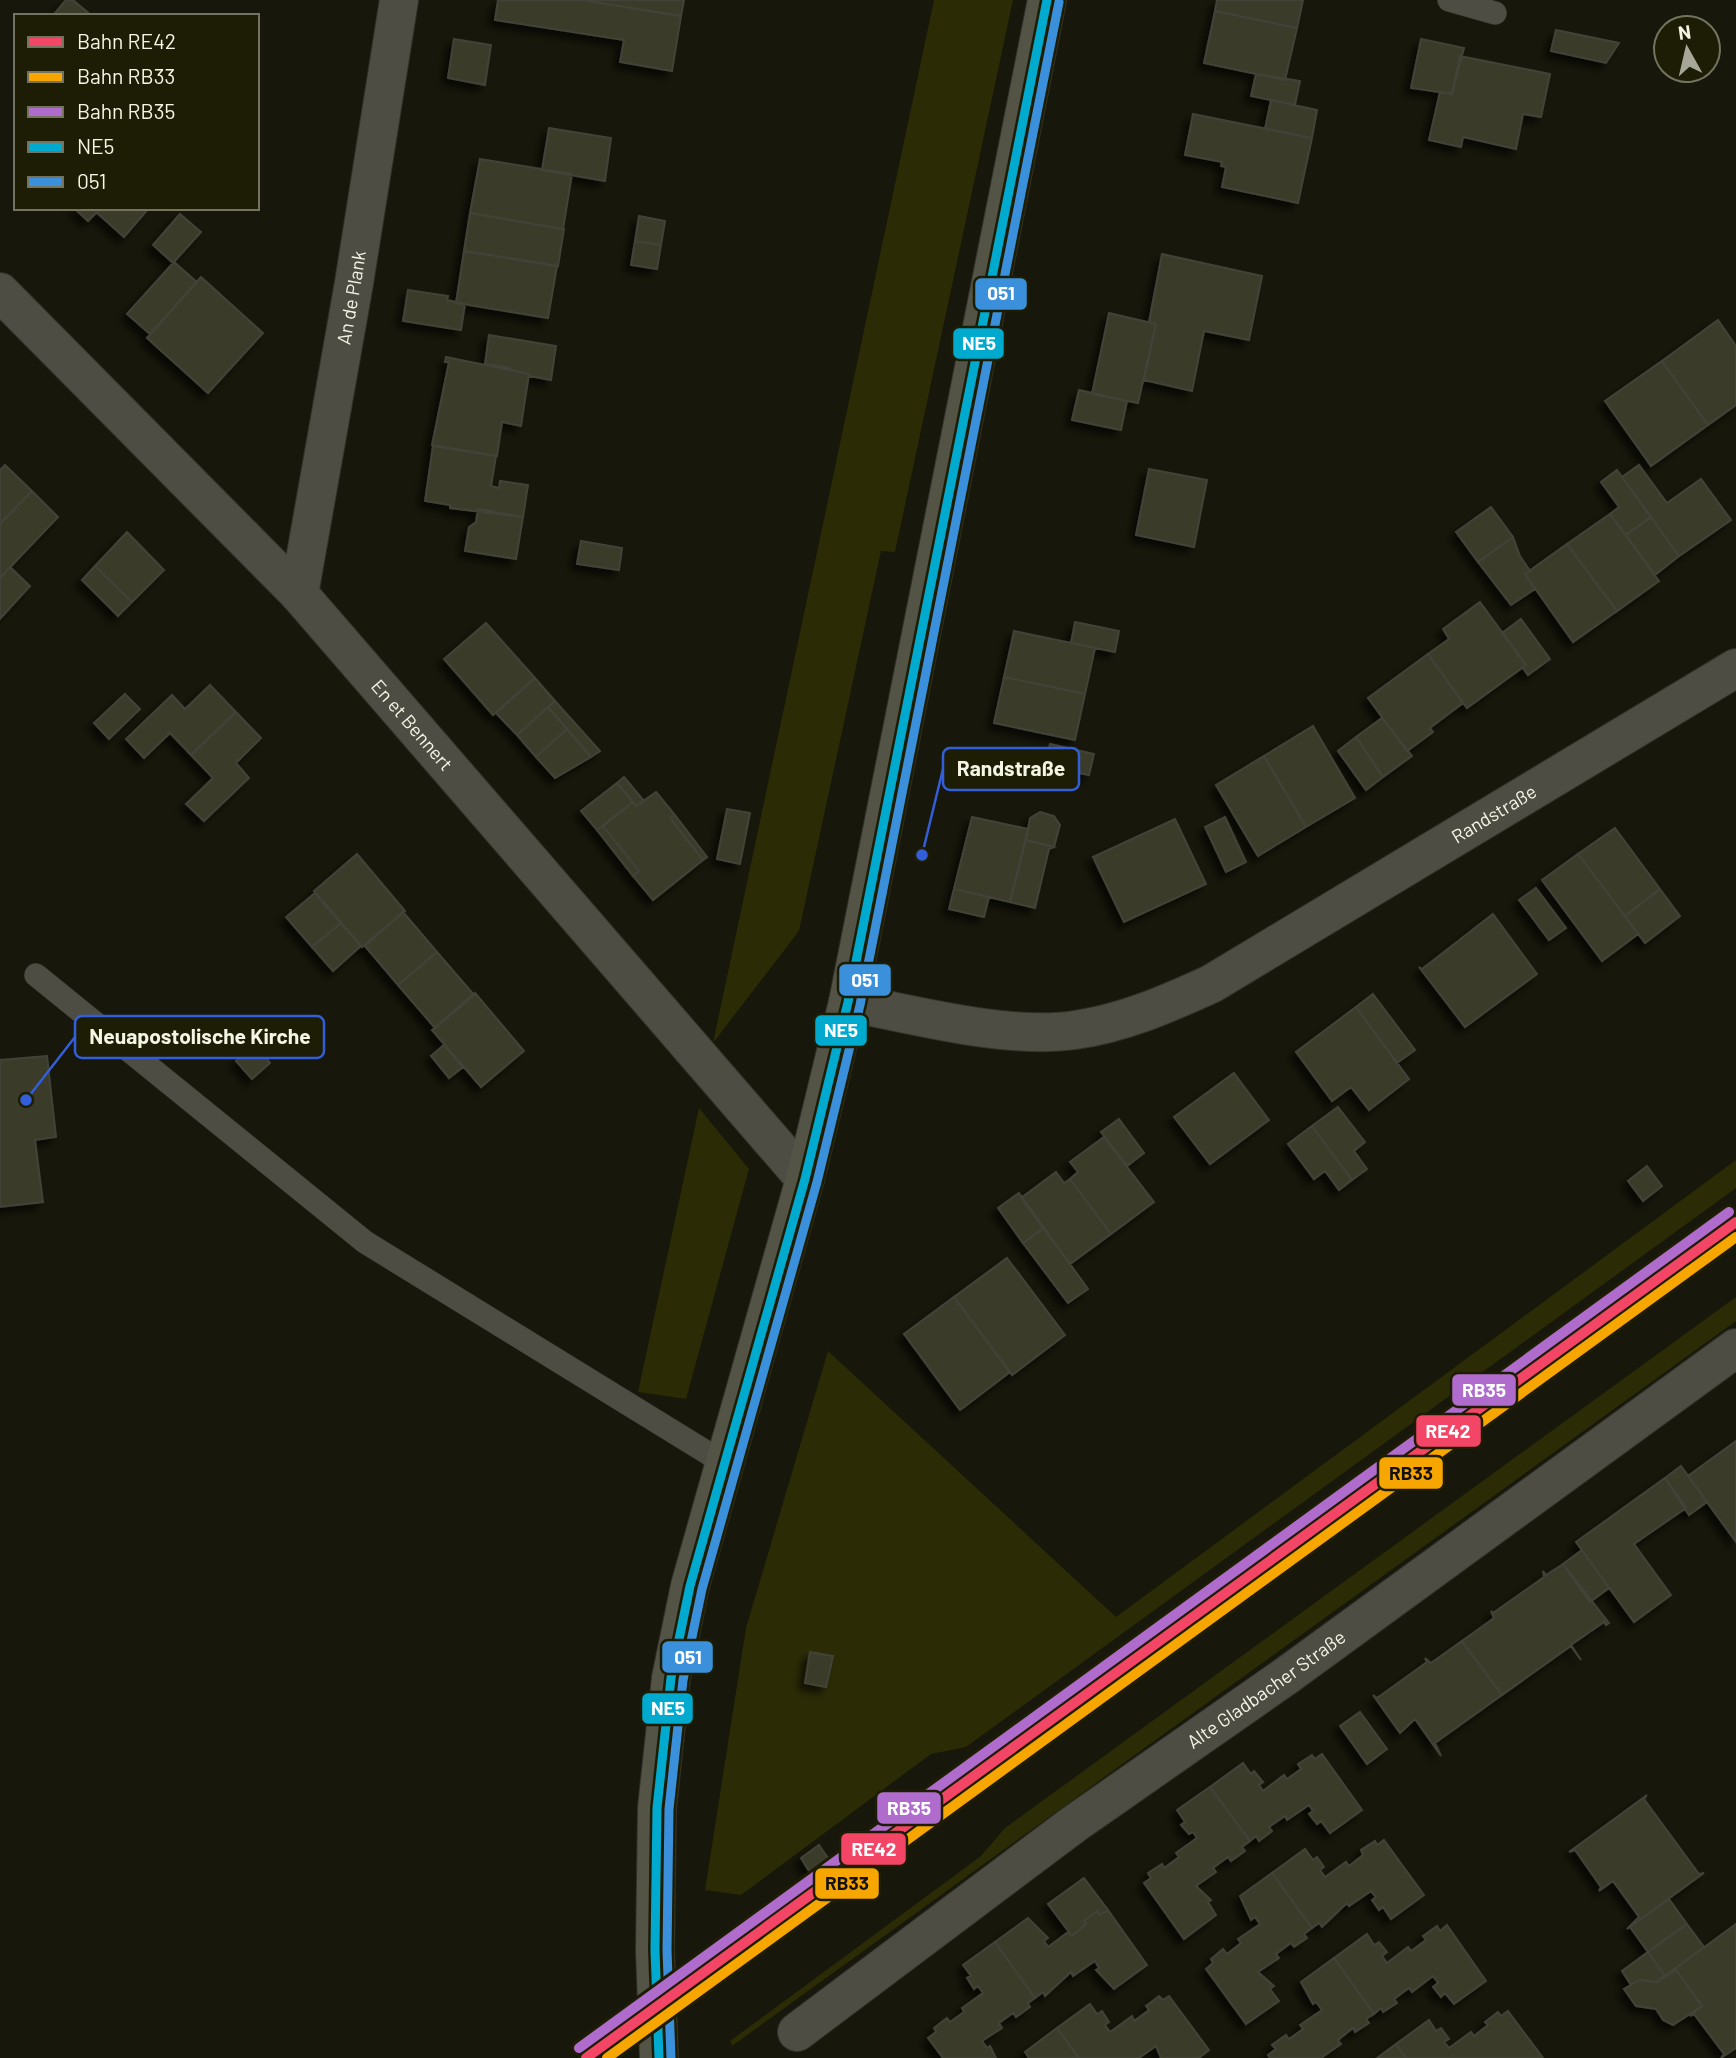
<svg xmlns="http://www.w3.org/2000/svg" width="1736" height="2058" font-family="Barlow,sans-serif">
<defs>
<filter id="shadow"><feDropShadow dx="-6" dy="6" stdDeviation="3.5" flood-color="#0009"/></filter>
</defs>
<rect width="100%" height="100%" fill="#17170b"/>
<path fill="#2b2b06" d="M 934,0 L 1013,0 L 895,552 L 881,551 L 799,931 L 713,1043 Z
M 699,1108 L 749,1169 L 686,1399 L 638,1392 Z
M 1736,1160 L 1736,1188 L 966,1747 L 931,1754 L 741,1895 L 705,1890 L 746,1628 L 828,1351 L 1116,1617 Z
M 1736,1297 L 1736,1321 L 732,2046 L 730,2041 L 981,1856 L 1005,1828 Z"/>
<path fill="#3b3b2c" stroke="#434339" stroke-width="2" filter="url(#shadow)" d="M 66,0 L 73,0 L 92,16 L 58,16 L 55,13 Z
M 498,0 L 582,0 L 681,16 L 672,71 L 620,62 L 624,40 L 495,20 Z
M 582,0 L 684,0 L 681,16 Z
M 1217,0 L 1303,0 L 1297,28 L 1215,11 Z
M 1215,11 L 1297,28 L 1285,80 L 1204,63 Z
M 1556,30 L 1619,43 L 1606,63 L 1551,51 Z
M 454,39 L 491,45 L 485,85 L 448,78 Z
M 1421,39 L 1464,48 L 1452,94 L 1411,88 Z
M 1460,56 L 1550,74 L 1541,117 L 1523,114 L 1516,149 L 1463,137 L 1461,147 L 1429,140 L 1440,92 L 1452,94 Z
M 1256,74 L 1300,81 L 1295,105 L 1251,96 Z
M 1271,100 L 1317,110 L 1312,138 L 1265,129 Z
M 1193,114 L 1312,138 L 1298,203 L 1222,187 L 1226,167 L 1221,166 L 1222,162 L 1185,155 Z
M 549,128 L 611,138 L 605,181 L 542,170 Z
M 480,159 L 572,174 L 563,229 L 470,213 Z
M 74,208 L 101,208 L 88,221 Z
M 101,208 L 149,208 L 124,237 L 97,213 Z
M 470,213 L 564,229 L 558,266 L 464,251 Z
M 180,214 L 201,232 L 173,263 L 153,245 Z
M 639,216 L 665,221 L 661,245 L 635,241 Z
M 635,241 L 661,245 L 657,269 L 631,265 Z
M 464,251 L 557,266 L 548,318 L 456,303 Z
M 1162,254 L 1262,276 L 1249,340 L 1204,331 L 1192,391 L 1144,380 L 1156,324 L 1149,322 Z
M 174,262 L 197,282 L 150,334 L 127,314 Z
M 201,277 L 263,333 L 208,393 L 147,338 Z
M 408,290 L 448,296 L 447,300 L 465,304 L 461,330 L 403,321 Z
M 1109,313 L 1156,324 L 1138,403 L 1092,394 Z
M 1718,320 L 1736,346 L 1736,405 L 1708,425 L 1662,361 Z
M 489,335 L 556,346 L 551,380 L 529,376 L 529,374 L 510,370 L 511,368 L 485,364 Z
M 446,357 L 529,374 L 521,426 L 502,422 L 497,456 L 432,445 L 449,362 L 445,362 Z
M 1662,361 L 1708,425 L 1651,466 L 1605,401 Z
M 1079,390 L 1127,401 L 1121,430 L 1072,420 Z
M 433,446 L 496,456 L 491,486 L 499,488 L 500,481 L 528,485 L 523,517 L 450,508 L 450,505 L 425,501 Z
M 5,465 L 32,491 L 0,524 L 0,470 Z
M 1639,465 L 1667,503 L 1701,479 L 1731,520 L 1679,556 L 1622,477 Z
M 1149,469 L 1207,480 L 1194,547 L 1136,535 Z
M 1617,470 L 1651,517 L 1626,535 L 1610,514 L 1619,507 L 1601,482 Z
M 32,491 L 58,517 L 0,578 L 0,524 Z
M 1491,507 L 1513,537 L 1478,562 L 1456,532 Z
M 478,509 L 523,517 L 516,559 L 465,551 L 469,527 L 476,522 Z
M 1610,514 L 1659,581 L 1617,611 L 1567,544 Z
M 1651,517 L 1679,556 L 1655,575 L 1626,535 Z
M 127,532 L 164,570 L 132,602 L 95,566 Z
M 1513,537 L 1520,556 L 1530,571 L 1525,574 L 1535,589 L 1511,605 L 1478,562 Z
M 581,541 L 622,548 L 619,570 L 577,564 Z
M 1567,544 L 1617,611 L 1573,642 L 1525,574 Z
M 95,566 L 132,602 L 118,616 L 82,580 Z
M 10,567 L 30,586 L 0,619 L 0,578 Z
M 1480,602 L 1526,665 L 1467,708 L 1428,654 L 1449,639 L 1443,629 Z
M 1521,619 L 1550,659 L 1528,675 L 1523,668 L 1526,665 L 1502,633 Z
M 1075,622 L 1119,631 L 1115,652 L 1071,643 Z
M 486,623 L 535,678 L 493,715 L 444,659 Z
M 1014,631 L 1095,648 L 1085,694 L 1004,677 Z
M 1428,654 L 1463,703 L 1430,728 L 1433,732 L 1407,751 L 1368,698 Z
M 1004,677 L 1085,694 L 1075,740 L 994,723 Z
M 535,678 L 555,701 L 517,735 L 496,713 Z
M 210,685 L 236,712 L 191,755 L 170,733 L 144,758 L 126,739 L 172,695 L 185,709 Z
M 125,694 L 140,709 L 109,739 L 94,723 Z
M 555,701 L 600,751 L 591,757 L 548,707 Z
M 548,707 L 567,729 L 536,757 L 517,735 Z
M 236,712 L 261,738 L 236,763 L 249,778 L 204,821 L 186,804 L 213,778 L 191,755 Z
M 1382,718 L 1412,756 L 1383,777 L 1356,737 Z
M 1313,726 L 1355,798 L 1306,827 L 1264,756 Z
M 567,729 L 591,757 L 555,778 L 536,757 Z
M 1356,737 L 1383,777 L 1366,790 L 1338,751 Z
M 1050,744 L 1094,754 L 1089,775 L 1045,766 Z
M 1264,756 L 1306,827 L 1258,856 L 1216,785 Z
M 624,777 L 644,801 L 636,806 L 617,783 Z
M 617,783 L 633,802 L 597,830 L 581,811 Z
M 656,792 L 675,815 L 670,818 L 703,860 L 653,900 L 633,876 L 639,871 L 603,826 L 633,802 L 636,806 Z
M 727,809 L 750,813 L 740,864 L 717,859 Z
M 1040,812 L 1054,816 L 1060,825 L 1054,847 L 1026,840 L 1030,818 Z
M 675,815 L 707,857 L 703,860 L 670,818 Z
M 972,817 L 1028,829 L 1010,902 L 954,889 Z
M 1225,817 L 1246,862 L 1226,872 L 1205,827 Z
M 1175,819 L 1206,884 L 1124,922 L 1093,857 Z
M 603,826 L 639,871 L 633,876 L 597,830 Z
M 1615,828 L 1660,889 L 1625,916 L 1578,854 Z
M 1026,840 L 1054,847 L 1049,849 L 1035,908 L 1010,902 Z
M 357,854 L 405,911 L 362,947 L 314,891 Z
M 1578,854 L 1638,934 L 1602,961 L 1542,880 Z
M 1536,888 L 1566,928 L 1549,940 L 1519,900 Z
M 954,889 L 989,897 L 984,917 L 949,909 Z
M 1660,889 L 1680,916 L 1645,943 L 1625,916 Z
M 315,893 L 341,923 L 312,947 L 286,917 Z
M 403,912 L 437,952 L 398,985 L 365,946 Z
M 1493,914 L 1537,974 L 1465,1027 L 1419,967 L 1422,969 Z
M 341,923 L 361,946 L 333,971 L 312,947 Z
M 437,952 L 474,995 L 435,1028 L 398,985 Z
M 475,993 L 524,1051 L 481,1087 L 432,1030 Z
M 1373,994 L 1415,1050 L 1397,1063 L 1356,1007 Z
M 1356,1007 L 1409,1079 L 1369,1110 L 1351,1087 L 1332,1101 L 1296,1052 Z
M 254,1044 L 270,1063 L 252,1079 L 236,1061 Z
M 444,1045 L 463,1067 L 449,1078 L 431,1056 Z
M 47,1056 L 56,1137 L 35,1140 L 43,1202 L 0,1207 L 0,1060 Z
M 1234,1073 L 1269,1120 L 1210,1164 L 1174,1117 Z
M 1338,1107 L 1365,1142 L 1354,1151 L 1367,1169 L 1352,1180 L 1312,1126 Z
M 1119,1119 L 1144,1153 L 1127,1166 L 1101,1132 Z
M 1312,1126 L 1352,1180 L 1339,1190 L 1325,1171 L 1314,1179 L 1288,1144 Z
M 1104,1137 L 1154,1202 L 1111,1234 L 1070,1179 L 1078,1172 L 1070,1162 Z
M 1647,1166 L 1662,1186 L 1643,1201 L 1628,1181 Z
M 1056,1172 L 1064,1183 L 1070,1179 L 1111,1234 L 1070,1264 L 1021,1198 Z
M 1019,1193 L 1044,1228 L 1023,1243 L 998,1208 Z
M 1044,1228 L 1088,1289 L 1068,1303 L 1023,1243 Z
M 1007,1258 L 1065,1335 L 1012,1375 L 954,1297 Z
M 954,1297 L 1010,1372 L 960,1410 L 904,1334 Z
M 1736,1441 L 1736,1542 L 1688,1476 Z
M 1681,1466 L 1707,1502 L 1689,1515 L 1665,1478 Z
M 1665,1478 L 1686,1508 L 1634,1544 L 1671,1595 L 1634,1622 L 1576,1542 Z
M 1582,1550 L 1609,1588 L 1590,1602 L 1563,1564 Z
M 1563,1564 L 1609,1623 L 1606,1625 L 1604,1622 L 1571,1645 L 1581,1660 L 1571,1646 L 1502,1695 L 1462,1641 L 1494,1618 L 1491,1611 L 1493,1613 L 1544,1577 L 1543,1571 L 1546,1575 Z
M 1462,1641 L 1502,1695 L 1435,1743 L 1441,1756 L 1415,1719 L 1400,1733 L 1373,1695 L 1377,1698 L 1427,1662 L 1425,1658 L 1431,1663 Z
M 810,1652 L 833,1656 L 826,1687 L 805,1683 Z
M 1360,1712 L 1387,1749 L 1367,1764 L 1340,1726 Z
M 1322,1754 L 1362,1810 L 1330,1833 L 1321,1821 L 1317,1824 L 1309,1814 L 1313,1811 L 1309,1805 L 1287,1820 L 1285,1816 L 1269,1827 L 1272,1831 L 1259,1841 L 1256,1836 L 1250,1841 L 1210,1787 L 1243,1763 L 1251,1774 L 1254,1771 L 1263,1782 L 1259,1785 L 1263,1791 L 1284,1775 L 1287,1779 L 1301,1769 L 1298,1764 L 1312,1755 L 1315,1759 Z
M 1210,1787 L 1250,1841 L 1242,1847 L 1245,1851 L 1231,1861 L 1228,1857 L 1213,1868 L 1216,1872 L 1196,1886 L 1211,1900 L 1208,1902 L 1216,1915 L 1184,1939 L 1144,1883 L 1151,1878 L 1148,1873 L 1162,1864 L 1164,1868 L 1179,1857 L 1176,1853 L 1197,1838 L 1193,1832 L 1189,1834 L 1181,1825 L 1185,1822 L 1177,1810 Z
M 1647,1795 L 1644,1799 L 1699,1874 L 1704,1873 L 1627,1929 L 1639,1917 L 1613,1881 L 1599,1891 L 1601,1887 L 1575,1850 L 1569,1852 Z
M 1384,1840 L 1424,1895 L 1391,1919 L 1383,1907 L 1379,1910 L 1372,1900 L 1376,1897 L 1371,1891 L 1349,1906 L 1347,1903 L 1322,1927 L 1319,1923 L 1312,1928 L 1272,1873 L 1305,1849 L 1313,1860 L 1317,1857 L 1324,1867 L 1320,1870 L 1325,1877 L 1346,1862 L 1349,1866 L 1363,1855 L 1361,1850 L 1375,1841 L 1377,1845 Z
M 819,1845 L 828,1858 L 809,1871 L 801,1858 Z
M 1272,1873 L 1312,1928 L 1304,1934 L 1307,1938 L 1294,1947 L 1291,1943 L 1276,1954 L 1279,1958 L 1258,1972 L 1274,1986 L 1270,1989 L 1279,2001 L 1246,2024 L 1206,1969 L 1213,1963 L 1211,1959 L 1223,1949 L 1227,1954 L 1241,1943 L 1238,1939 L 1260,1924 L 1255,1917 L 1251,1920 L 1240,1896 Z
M 1084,1878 L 1108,1910 L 1100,1915 L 1097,1911 L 1084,1921 L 1086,1924 L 1072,1936 L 1048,1904 Z
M 1669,1899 L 1687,1924 L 1648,1952 L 1630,1927 Z
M 1108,1910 L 1147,1965 L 1114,1989 L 1096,1970 L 1099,1968 L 1095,1961 L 1073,1976 L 1071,1972 L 1045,1996 L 1043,1992 L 1035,1998 L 995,1942 L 1028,1918 L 1048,1938 L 1044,1941 L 1048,1947 L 1068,1932 L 1072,1936 L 1086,1924 L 1084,1921 L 1097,1911 L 1100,1915 Z
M 1687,1924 L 1704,1947 L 1665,1976 L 1648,1952 Z
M 1736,1924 L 1736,2048 L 1721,2058 L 1724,2054 L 1694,2014 L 1690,2016 L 1702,2006 L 1676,1970 L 1662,1978 Z
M 1447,1925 L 1486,1981 L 1454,2004 L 1445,1993 L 1441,1997 L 1433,1987 L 1438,1983 L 1433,1976 L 1412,1992 L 1409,1988 L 1394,1999 L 1397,2003 L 1383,2012 L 1381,2008 L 1374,2014 L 1334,1958 L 1367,1934 L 1374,1945 L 1379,1942 L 1387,1952 L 1382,1956 L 1387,1963 L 1408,1947 L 1411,1951 L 1426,1940 L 1423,1936 L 1437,1926 L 1440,1931 Z
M 995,1942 L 1035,1998 L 1028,2003 L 1030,2007 L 1016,2017 L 1013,2013 L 999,2023 L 1002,2028 L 982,2041 L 987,2048 L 990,2046 L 996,2058 L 943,2058 L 928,2038 L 936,2032 L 934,2028 L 947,2018 L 950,2022 L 964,2012 L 962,2008 L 983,1993 L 978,1986 L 974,1989 L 967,1978 L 971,1976 L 963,1965 Z
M 1648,1952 L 1665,1976 L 1657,1982 L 1639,1980 L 1631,1985 L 1622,1971 Z
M 1334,1958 L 1374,2014 L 1366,2019 L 1369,2023 L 1355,2032 L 1353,2028 L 1338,2040 L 1341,2044 L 1321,2058 L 1270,2058 L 1268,2055 L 1276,2049 L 1272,2045 L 1286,2035 L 1289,2039 L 1303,2029 L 1300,2025 L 1322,2010 L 1316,2002 L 1313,2004 L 1301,1982 Z
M 1676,1970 L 1702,2006 L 1673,2025 L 1663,2020 L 1656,2009 L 1636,2006 L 1624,1989 L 1639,1980 L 1657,1982 Z
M 1159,1996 L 1163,2000 L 1169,1996 L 1209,2050 L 1199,2058 L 1161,2058 L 1156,2046 L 1139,2058 L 1079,2058 L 1057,2028 L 1090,2004 L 1097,2014 L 1102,2011 L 1109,2022 L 1105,2025 L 1110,2032 L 1132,2016 L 1134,2021 L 1149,2010 L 1146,2006 Z
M 1508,2011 L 1543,2058 L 1406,2058 L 1396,2044 L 1429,2020 L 1436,2031 L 1441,2028 L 1449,2039 L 1444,2042 L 1449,2048 L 1471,2032 L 1474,2036 L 1488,2025 L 1485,2022 L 1498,2012 L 1501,2016 Z
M 1057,2028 L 1079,2058 L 1029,2058 L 1025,2052 Z
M 1396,2044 L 1406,2058 L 1377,2058 Z"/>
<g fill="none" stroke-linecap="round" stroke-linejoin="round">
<defs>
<path id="lane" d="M 1449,0 L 1495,13
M 36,975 L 365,1242 L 724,1463"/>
<g id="street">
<path id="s1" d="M 0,292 L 299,594 L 805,1179"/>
<path id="s2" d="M 299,594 L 354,283 L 399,0"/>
<path id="s3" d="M 848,1002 C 915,1015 1009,1040 1075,1030 C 1124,1023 1167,1004 1211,984 L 1736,668"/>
<path id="s4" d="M 797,2032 L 1074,1824 L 1286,1676 L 1736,1348"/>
</g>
<path id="secondary" d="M 659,2058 L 655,1950 L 657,1808 L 671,1678 L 690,1586 L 805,1179 L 848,1002 L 1047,0"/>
</defs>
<use href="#lane" stroke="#32322b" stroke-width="24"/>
<use href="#street" stroke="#32322b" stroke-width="40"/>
<use href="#secondary" stroke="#32322b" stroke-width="40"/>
<use href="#lane" stroke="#4d4d44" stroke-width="23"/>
<use href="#street" stroke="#4d4d44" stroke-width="38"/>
<use href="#secondary" stroke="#535346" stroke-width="38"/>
<defs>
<path id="bus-1" d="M 659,2058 L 655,1950 L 657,1808 L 671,1678 L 690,1586 L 805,1179 L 848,1002 L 1047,0"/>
<path id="bus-2" d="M 671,2058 L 667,1950 L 669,1809 L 683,1680 L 702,1589 L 817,1182 L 860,1005 L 1059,2"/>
</defs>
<use href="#bus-1" stroke="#1d1d05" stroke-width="14"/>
<use href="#bus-2" stroke="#1d1d05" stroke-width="14"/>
<use href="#bus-1" stroke="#00a9ce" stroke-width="9"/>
<use href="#bus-2" stroke="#3a90db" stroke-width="9"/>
<defs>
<path id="rail-1" d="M 586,2058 L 1736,1222"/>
<path id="rail-2" d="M 607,2058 L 1736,1237"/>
<path id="rail-3" d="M 579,2048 L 1729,1212"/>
</defs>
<use href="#rail-1" stroke="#1d1d05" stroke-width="16"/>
<use href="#rail-2" stroke="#1d1d05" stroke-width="16"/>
<use href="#rail-3" stroke="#1d1d05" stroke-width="16"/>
<use href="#rail-1" stroke="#f34667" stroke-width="10"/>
<use href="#rail-2" stroke="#f7a600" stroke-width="10"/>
<use href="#rail-3" stroke="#b06ccc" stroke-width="10"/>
</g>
<g text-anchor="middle" stroke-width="5" stroke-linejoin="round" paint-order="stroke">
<g font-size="19" fill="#f4f5e5" stroke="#1d1d05">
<text dy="7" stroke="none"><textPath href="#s2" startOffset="301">An de Plank</textPath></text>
<text dy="7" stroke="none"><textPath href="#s1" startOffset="598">En et Bennert</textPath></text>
<text dy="7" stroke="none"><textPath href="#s3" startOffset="704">Randstraße</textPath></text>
<text dy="7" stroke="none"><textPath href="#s4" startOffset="581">Alte Gladbacher Straße</textPath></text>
</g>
</g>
<path fill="none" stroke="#325fd9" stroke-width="2.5" d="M922 855L943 769M26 1100L75 1037"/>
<g fill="#325fd9" stroke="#1d1d05" stroke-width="2.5">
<circle cx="922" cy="855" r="7"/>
<circle cx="26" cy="1100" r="7"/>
</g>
<g fill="#1d1d05" stroke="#325fd9" stroke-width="2.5">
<rect x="943" y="748" width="136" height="42" rx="7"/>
<rect x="75" y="1016" width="249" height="42" rx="7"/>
</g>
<g font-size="21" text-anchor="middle" font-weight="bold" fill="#f4f5e5">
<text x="1011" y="776">Randstraße</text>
<text x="200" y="1044">Neuapostolische Kirche</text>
</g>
<g stroke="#1d1d05" stroke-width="2.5">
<rect x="974" y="277" width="54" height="34" rx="7" fill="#3a90db"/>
<rect x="952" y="327" width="53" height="33" rx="7" fill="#00a9ce"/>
<rect x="838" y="963" width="54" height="34" rx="7" fill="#3a90db"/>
<rect x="814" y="1014" width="54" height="33" rx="7" fill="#00a9ce"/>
<rect x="1451" y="1373" width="66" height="34" rx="7" fill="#b06ccc"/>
<rect x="1415" y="1414" width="67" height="34" rx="7" fill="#f34667"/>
<rect x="1378" y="1456" width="66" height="34" rx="7" fill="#f7a600"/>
<rect x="661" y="1640" width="53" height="34" rx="7" fill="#3a90db"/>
<rect x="641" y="1692" width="53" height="33" rx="7" fill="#00a9ce"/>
<rect x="876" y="1791" width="66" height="34" rx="7" fill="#b06ccc"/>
<rect x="840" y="1832" width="67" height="34" rx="7" fill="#f34667"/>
<rect x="814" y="1867" width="66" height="33" rx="7" fill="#f7a600"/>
</g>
<g font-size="19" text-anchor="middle" font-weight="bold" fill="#fff">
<text x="1001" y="300">051</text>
<text x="979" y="350">NE5</text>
<text x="865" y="987">051</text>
<text x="841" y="1037">NE5</text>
<text x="1484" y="1397">RB35</text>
<text x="1448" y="1438">RE42</text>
<text x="688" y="1664">051</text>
<text x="668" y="1715">NE5</text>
<text x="909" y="1815">RB35</text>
<text x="874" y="1856">RE42</text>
</g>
<g font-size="19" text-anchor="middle" font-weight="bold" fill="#111">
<text x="1411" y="1480">RB33</text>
<text x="847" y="1890">RB33</text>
</g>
<rect x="14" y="14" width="245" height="196" fill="#1d1d05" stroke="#73735f" stroke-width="2"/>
<rect x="28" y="37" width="35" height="10" fill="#f34667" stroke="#73735f" stroke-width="2"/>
<text x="77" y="49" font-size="21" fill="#f4f5e5">Bahn RE42</text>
<rect x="28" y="72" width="35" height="10" fill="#f7a600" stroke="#73735f" stroke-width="2"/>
<text x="77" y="84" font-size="21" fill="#f4f5e5">Bahn RB33</text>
<rect x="28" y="107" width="35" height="10" fill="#b06ccc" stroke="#73735f" stroke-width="2"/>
<text x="77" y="119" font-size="21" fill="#f4f5e5">Bahn RB35</text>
<rect x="28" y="142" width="35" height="10" fill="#00a9ce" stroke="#73735f" stroke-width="2"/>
<text x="77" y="154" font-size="21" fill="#f4f5e5">NE5</text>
<rect x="28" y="177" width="35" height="10" fill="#3a90db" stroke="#73735f" stroke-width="2"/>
<text x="77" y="189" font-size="21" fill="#f4f5e5">051</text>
<g transform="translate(1687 49) rotate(352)"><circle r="33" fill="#1d1d05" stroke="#73735f" stroke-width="2"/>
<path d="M0-5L12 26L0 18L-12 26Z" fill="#a7a799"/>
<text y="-10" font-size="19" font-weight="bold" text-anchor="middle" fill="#f4f5e5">N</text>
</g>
</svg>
